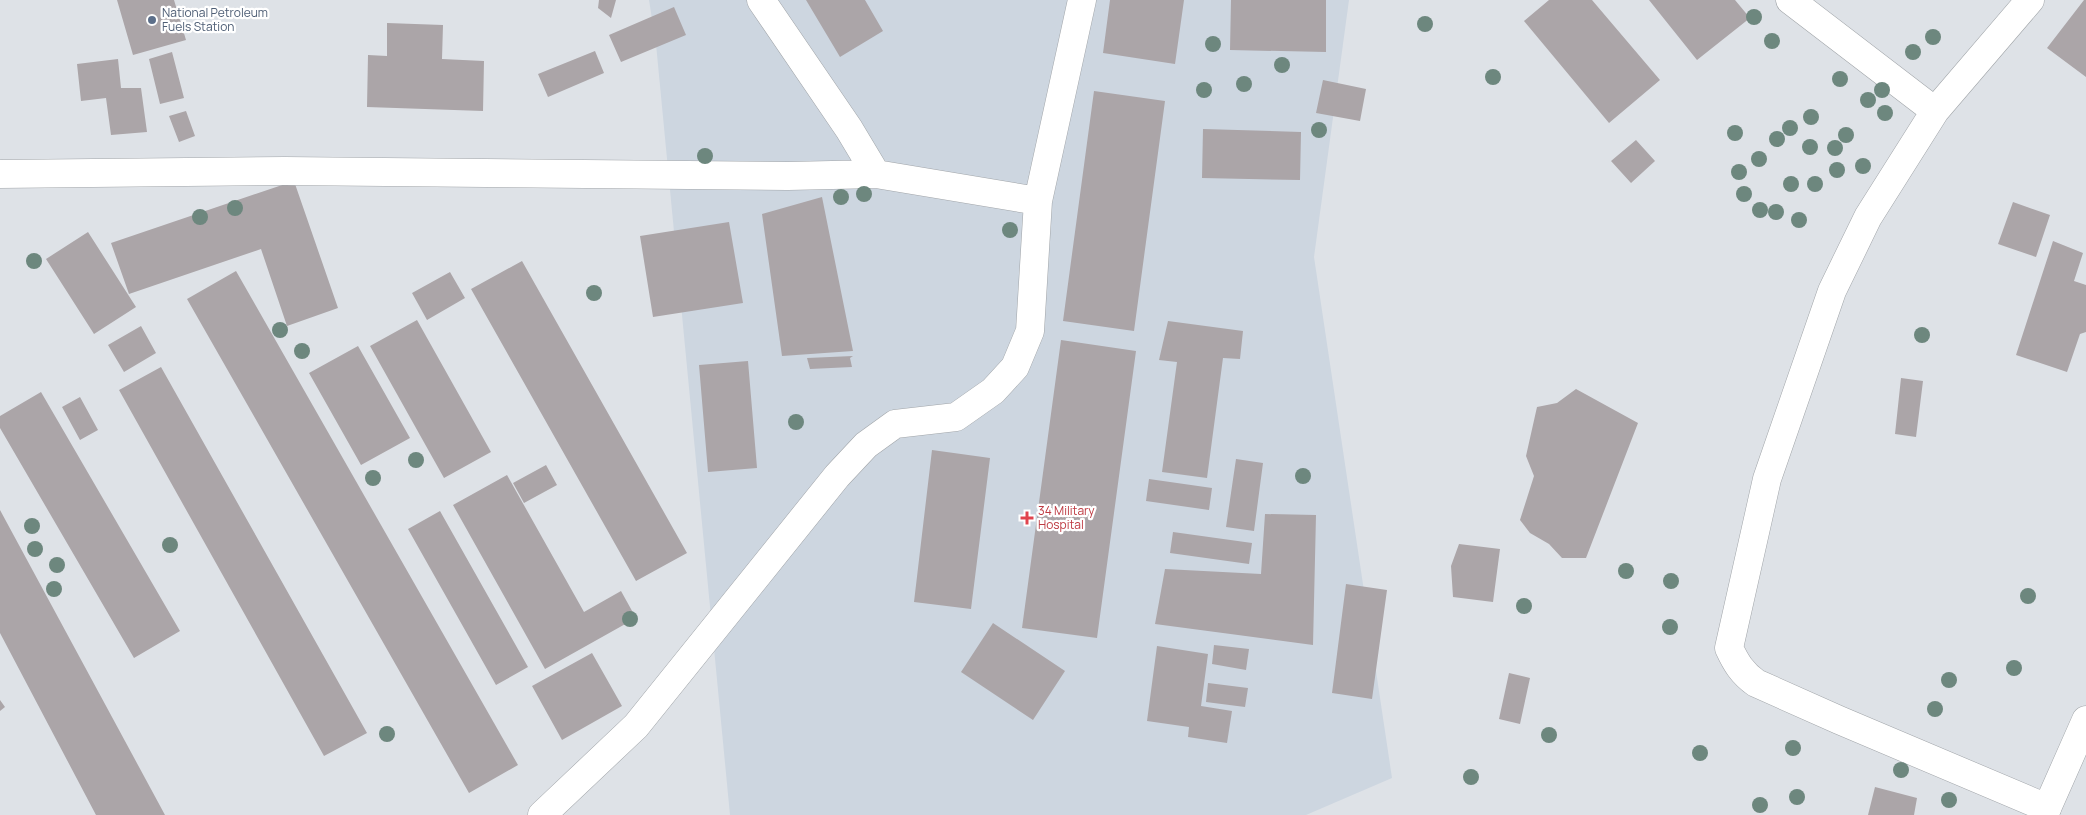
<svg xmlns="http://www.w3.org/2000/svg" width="2086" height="815" font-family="Manrope,sans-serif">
<rect width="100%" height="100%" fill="#dee2e7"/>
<path fill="#cdd6e0" d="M 649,0 L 1349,0 L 1314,257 L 1392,778 L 1306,815 L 730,815 L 656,44 Z"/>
<path fill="#aba5a8" d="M 117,0 L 174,0 L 186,40 L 133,55 Z
M 599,0 L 616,0 L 611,18 L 598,8 Z
M 806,0 L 865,0 L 883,31 L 840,57 Z
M 1110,0 L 1184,0 L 1175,64 L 1103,53 Z
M 1231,0 L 1326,0 L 1326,52 L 1230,50 Z
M 1549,0 L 1592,0 L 1660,80 L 1609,123 L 1524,21 Z
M 1649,0 L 1735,0 L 1750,18 L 1697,60 Z
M 2084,0 L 2086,0 L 2086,77 L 2047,48 Z
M 674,7 L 686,35 L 621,62 L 609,35 Z
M 387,23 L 443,25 L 442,59 L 484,61 L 483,111 L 367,107 L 368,55 L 387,56 Z
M 595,51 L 604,73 L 548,97 L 538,74 Z
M 172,52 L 184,98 L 160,104 L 149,59 Z
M 118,59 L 121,88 L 141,88 L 147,132 L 111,135 L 106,98 L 81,101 L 77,64 Z
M 1323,80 L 1366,89 L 1360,121 L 1316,113 Z
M 1094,91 L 1165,101 L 1134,331 L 1063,321 Z
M 186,111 L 195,136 L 179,142 L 169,116 Z
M 1203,129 L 1301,132 L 1300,180 L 1202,178 Z
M 1636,140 L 1655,161 L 1631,183 L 1611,161 Z
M 294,181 L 338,308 L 287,326 L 261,249 L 129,294 L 111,243 Z
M 822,197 L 853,351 L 782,356 L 762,214 Z
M 2013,202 L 2050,215 L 2036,257 L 1998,244 Z
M 729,222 L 743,303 L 653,317 L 640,236 Z
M 88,232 L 136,307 L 94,334 L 46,259 Z
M 2053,241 L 2083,253 L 2074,281 L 2086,285 L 2086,332 L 2080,334 L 2067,372 L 2016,355 Z
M 522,261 L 687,553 L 636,581 L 471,289 Z
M 236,271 L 518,765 L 469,793 L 187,299 Z
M 450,272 L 465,298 L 427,320 L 412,293 Z
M 417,320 L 491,452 L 444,478 L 370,346 Z
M 1168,321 L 1243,331 L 1240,359 L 1223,358 L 1207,478 L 1162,472 L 1177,362 L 1159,360 Z
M 141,326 L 156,353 L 124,372 L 108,345 Z
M 1061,340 L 1136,351 L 1097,638 L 1022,628 Z
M 358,346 L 410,438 L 361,465 L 309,373 Z
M 853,356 L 850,358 L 852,367 L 810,369 L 807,358 Z
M 748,361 L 757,468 L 708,472 L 699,365 Z
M 161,367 L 367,733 L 324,756 L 119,390 Z
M 1901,378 L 1923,381 L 1916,437 L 1895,434 Z
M 1576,389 L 1638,423 L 1586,558 L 1562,558 L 1549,544 L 1530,533 L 1520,520 L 1534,476 L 1526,456 L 1537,407 L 1557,403 Z
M 41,392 L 180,631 L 134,658 L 0,428 L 0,416 Z
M 80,397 L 98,430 L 80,440 L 62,407 Z
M 932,450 L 990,458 L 971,609 L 914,602 Z
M 1236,459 L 1263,463 L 1254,531 L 1226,527 Z
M 546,465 L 557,485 L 524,503 L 513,483 Z
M 507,475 L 584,612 L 621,591 L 636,618 L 545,669 L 453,505 Z
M 1149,479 L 1212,488 L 1209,510 L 1146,501 Z
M 0,510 L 165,815 L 96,815 L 0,633 Z
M 440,511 L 528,667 L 496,685 L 408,529 Z
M 1265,514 L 1316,515 L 1313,645 L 1155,624 L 1165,569 L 1261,574 Z
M 1173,532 L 1252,543 L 1249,564 L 1170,553 Z
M 1459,544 L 1500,549 L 1493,602 L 1453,597 L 1451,566 Z
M 1346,584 L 1387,590 L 1372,699 L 1332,693 Z
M 993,623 L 1065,671 L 1033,720 L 961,672 Z
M 1214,645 L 1249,649 L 1246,670 L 1212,664 Z
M 1157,646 L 1208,654 L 1201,706 L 1232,711 L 1227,743 L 1188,737 L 1189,727 L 1147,721 Z
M 592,653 L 622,706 L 562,740 L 532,686 Z
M 1509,673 L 1530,678 L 1520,724 L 1499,719 Z
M 1208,683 L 1248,688 L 1245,707 L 1206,702 Z
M 0,700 L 5,707 L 0,711 Z
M 1875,787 L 1917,798 L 1914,815 L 1868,815 Z"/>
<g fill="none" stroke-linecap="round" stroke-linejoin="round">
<defs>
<path id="street" d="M 761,0 L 849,129 L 876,174
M 1790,0 L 1935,111
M 2030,0 L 1935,111 L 1868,217 L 1832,291 L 1767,479 L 1729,648 C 1736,663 1742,673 1756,683 L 1839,720 L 2047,808
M 0,174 L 285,171 L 788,176 L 876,174 L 1038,201
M 542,815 L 636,726 L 837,476 L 866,445 L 895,424 L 956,417 L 993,391 L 1015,367 L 1030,331 L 1038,201 L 1082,0"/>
<path id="secondary" d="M 2044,815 L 2086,720"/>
</defs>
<use href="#street" stroke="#a1a5a9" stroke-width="29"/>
<use href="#secondary" stroke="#a1a5a9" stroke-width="29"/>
<use href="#street" stroke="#fff" stroke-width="28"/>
<use href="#secondary" stroke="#fff" stroke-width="28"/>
</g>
<g fill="#6d877e">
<circle cx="1754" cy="17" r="8"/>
<circle cx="1425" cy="24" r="8"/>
<circle cx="1933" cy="37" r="8"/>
<circle cx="1772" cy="41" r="8"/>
<circle cx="1213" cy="44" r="8"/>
<circle cx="1913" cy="52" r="8"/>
<circle cx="1282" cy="65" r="8"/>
<circle cx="1493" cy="77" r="8"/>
<circle cx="1840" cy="79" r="8"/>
<circle cx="1244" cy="84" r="8"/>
<circle cx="1204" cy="90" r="8"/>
<circle cx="1882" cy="90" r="8"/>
<circle cx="1868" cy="100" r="8"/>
<circle cx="1885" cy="113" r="8"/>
<circle cx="1811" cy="117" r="8"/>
<circle cx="1790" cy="128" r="8"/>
<circle cx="1319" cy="130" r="8"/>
<circle cx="1735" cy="133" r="8"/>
<circle cx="1846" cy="135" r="8"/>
<circle cx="1777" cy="139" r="8"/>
<circle cx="1810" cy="147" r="8"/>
<circle cx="1835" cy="148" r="8"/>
<circle cx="705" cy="156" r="8"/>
<circle cx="1759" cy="159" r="8"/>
<circle cx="1863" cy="166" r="8"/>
<circle cx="1837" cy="170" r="8"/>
<circle cx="1739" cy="172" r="8"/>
<circle cx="1791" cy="184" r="8"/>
<circle cx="1815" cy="184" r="8"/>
<circle cx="864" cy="194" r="8"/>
<circle cx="1744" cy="194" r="8"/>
<circle cx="841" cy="197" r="8"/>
<circle cx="235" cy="208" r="8"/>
<circle cx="1760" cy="210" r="8"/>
<circle cx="1776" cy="212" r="8"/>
<circle cx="200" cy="217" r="8"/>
<circle cx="1799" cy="220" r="8"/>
<circle cx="1010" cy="230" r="8"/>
<circle cx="34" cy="261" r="8"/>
<circle cx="594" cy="293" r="8"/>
<circle cx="280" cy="330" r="8"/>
<circle cx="1922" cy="335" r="8"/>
<circle cx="302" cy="351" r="8"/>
<circle cx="796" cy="422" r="8"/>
<circle cx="416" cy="460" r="8"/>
<circle cx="1303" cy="476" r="8"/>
<circle cx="373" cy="478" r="8"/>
<circle cx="32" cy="526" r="8"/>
<circle cx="170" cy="545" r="8"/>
<circle cx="35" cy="549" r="8"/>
<circle cx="57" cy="565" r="8"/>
<circle cx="1626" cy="571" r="8"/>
<circle cx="1671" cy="581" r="8"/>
<circle cx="54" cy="589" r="8"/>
<circle cx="2028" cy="596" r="8"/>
<circle cx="1524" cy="606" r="8"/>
<circle cx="630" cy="619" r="8"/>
<circle cx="1670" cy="627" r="8"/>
<circle cx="2014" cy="668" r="8"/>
<circle cx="1949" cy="680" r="8"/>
<circle cx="1935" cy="709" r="8"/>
<circle cx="387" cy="734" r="8"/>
<circle cx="1549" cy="735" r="8"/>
<circle cx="1793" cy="748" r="8"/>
<circle cx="1700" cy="753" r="8"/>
<circle cx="1901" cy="770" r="8"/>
<circle cx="1471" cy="777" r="8"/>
<circle cx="1797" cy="797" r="8"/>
<circle cx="1949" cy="800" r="8"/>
<circle cx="1760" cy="805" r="8"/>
</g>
<circle fill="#5c6f8a" stroke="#fff" stroke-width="2" cx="152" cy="20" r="5"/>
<path fill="#e0444e" stroke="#fff" stroke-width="2" d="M1024.5 510.5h5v5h5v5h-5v5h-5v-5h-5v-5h5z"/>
<g text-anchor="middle" stroke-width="4.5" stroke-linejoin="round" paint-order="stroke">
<g font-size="12" fill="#4e5e75" stroke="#fff" text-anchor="start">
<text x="162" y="17">National Petroleum<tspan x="162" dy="14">Fuels Station</tspan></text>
</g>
<g font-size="12" fill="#be3a42" stroke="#fff" text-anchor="start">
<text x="1038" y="515">34 Military<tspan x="1038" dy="14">Hospital</tspan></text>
</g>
</g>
</svg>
